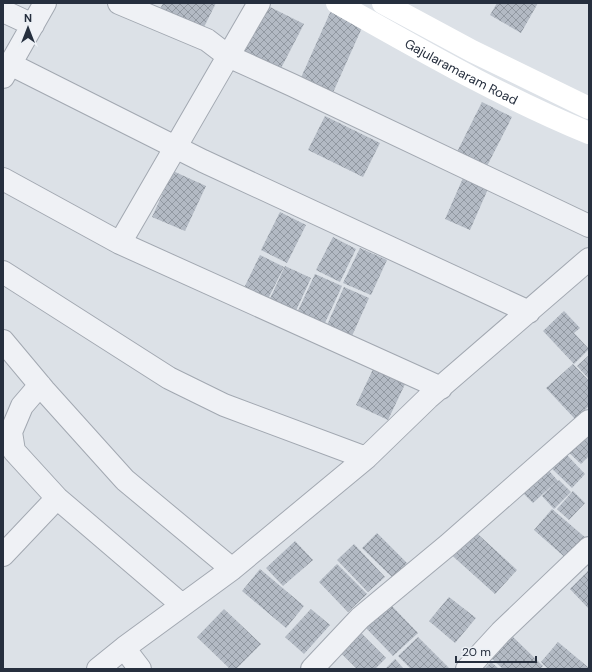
<svg xmlns="http://www.w3.org/2000/svg" width="592" height="672" font-family="'DM Sans',sans-serif">
<defs>
<pattern id="building-cross-hatch" width="8" height="8" patternUnits="userSpaceOnUse"><rect width="8" height="8" fill="#b3bac4"/><path d="M0 0l8 8M0 8l8-8" fill="none" stroke="#9198a1"/></pattern>
</defs>
<rect width="100%" height="100%" fill="#dce1e7"/>
<path fill="url(#building-cross-hatch)" d="M 163,3 L 216,3 L 203,29 L 160,9 Z
M 497,3 L 538,3 L 521,33 L 490,15 Z
M 264,4 L 304,24 L 278,74 L 238,54 Z
M 333,6 L 365,21 L 331,97 L 299,82 Z
M 482,102 L 512,117 L 484,172 L 454,158 Z
M 325,116 L 380,143 L 363,177 L 308,150 Z
M 173,171 L 206,186 L 185,231 L 152,217 Z
M 463,178 L 488,189 L 470,230 L 445,219 Z
M 280,212 L 306,225 L 287,263 L 261,250 Z
M 333,237 L 356,249 L 340,282 L 316,270 Z
M 360,248 L 387,260 L 371,295 L 343,283 Z
M 260,255 L 284,267 L 266,303 L 242,292 Z
M 285,266 L 311,278 L 294,315 L 268,303 Z
M 315,274 L 342,286 L 324,325 L 297,313 Z
M 344,287 L 369,298 L 352,336 L 327,325 Z
M 564,311 L 580,328 L 574,333 L 589,349 L 574,364 L 543,331 Z
M 589,355 L 589,379 L 577,366 Z
M 573,364 L 589,381 L 589,406 L 575,419 L 546,388 Z
M 375,365 L 407,380 L 388,420 L 356,405 Z
M 589,428 L 589,456 L 581,464 L 564,448 Z
M 561,449 L 585,474 L 572,488 L 546,463 Z
M 543,464 L 558,481 L 559,480 L 571,492 L 554,509 L 542,496 L 556,482 L 533,503 L 518,488 Z
M 573,491 L 585,503 L 569,520 L 557,509 Z
M 552,509 L 587,539 L 568,560 L 534,530 Z
M 470,527 L 517,570 L 495,594 L 447,551 Z
M 377,533 L 407,563 L 393,578 L 362,548 Z
M 295,541 L 313,560 L 283,586 L 266,568 Z
M 354,544 L 385,577 L 368,592 L 337,560 Z
M 337,564 L 367,594 L 348,612 L 319,582 Z
M 260,569 L 304,606 L 286,628 L 242,591 Z
M 589,570 L 589,609 L 570,589 Z
M 449,597 L 476,618 L 455,643 L 429,621 Z
M 390,604 L 418,633 L 393,656 L 365,627 Z
M 224,609 L 261,644 L 236,669 L 230,669 L 197,637 Z
M 311,609 L 330,625 L 304,654 L 285,637 Z
M 357,629 L 386,658 L 375,669 L 357,669 L 337,649 Z
M 512,636 L 543,666 L 540,669 L 503,669 L 491,658 Z
M 418,637 L 449,668 L 448,669 L 411,669 L 398,656 Z
M 558,642 L 589,668 L 589,669 L 548,669 L 541,662 Z
M 395,659 L 404,669 L 385,669 Z
M 491,662 L 499,669 L 484,669 Z"/>
<g fill="none" stroke-linecap="round" stroke-linejoin="round">
<defs>
<path id="minor" d="M 119,3 L 207,40 L 228,56 L 292,85 L 589,226
M 3,11 L 33,25
M 10,64 L 203,161 L 529,312
M 3,77 L 45,3
M 3,179 L 120,243 L 441,388
M 120,243 L 259,3
M 3,272 L 169,378 L 224,405 L 366,458
M 3,341 L 44,390 L 125,480 L 232,569
M 40,385 L 22,406 L 11,432 L 14,451 L 57,498 L 182,605
M 3,555 L 57,498
M 124,648 L 140,669
M 98,669 L 124,648 L 232,569 L 366,458 L 428,398 L 589,259
M 312,669 L 360,618 L 448,545 L 589,421
M 467,669 L 501,632 L 589,548"/>
</defs>
<use href="#minor" stroke="#a2a8b1" stroke-width="24"/>
<use href="#minor" stroke="#eff1f5" stroke-width="22"/>
<g stroke="#fff" stroke-width="22">
<path id="s1" d="M 337,3 C 419,49 501,97 589,133"/>
<path d="M 383,3 L 472,51 L 589,108"/>
</g>
</g>
<g text-anchor="middle" stroke-width="4" stroke-linejoin="round" paint-order="stroke">
<g font-size="13" fill="#262f3e" stroke="#ecf0f5">
<text dy="5" stroke="none"><textPath href="#s1" startOffset="142">Gajularamaram Road</textPath></text>
</g>
</g>
<rect width="592" height="672" fill="none" stroke="#262f3e" stroke-width="8"/>
<g transform="translate(28 28)" stroke="#ecf0f5" stroke-width="3" paint-order="stroke">
<path d="M0-3L7 15L0 10L-7 15Z" fill="#262f3e"/>
<text y="-6" font-size="11" font-weight="bold" text-anchor="middle" fill="#262f3e">N</text>
</g>
<path d="M456 656v6h80v-6" fill="none" stroke="#262f3e" stroke-width="2"/>
<text x="462" y="656" font-size="12" fill="#262f3e" stroke="#ecf0f5" stroke-width="3" paint-order="stroke">20 m</text>
</svg>
